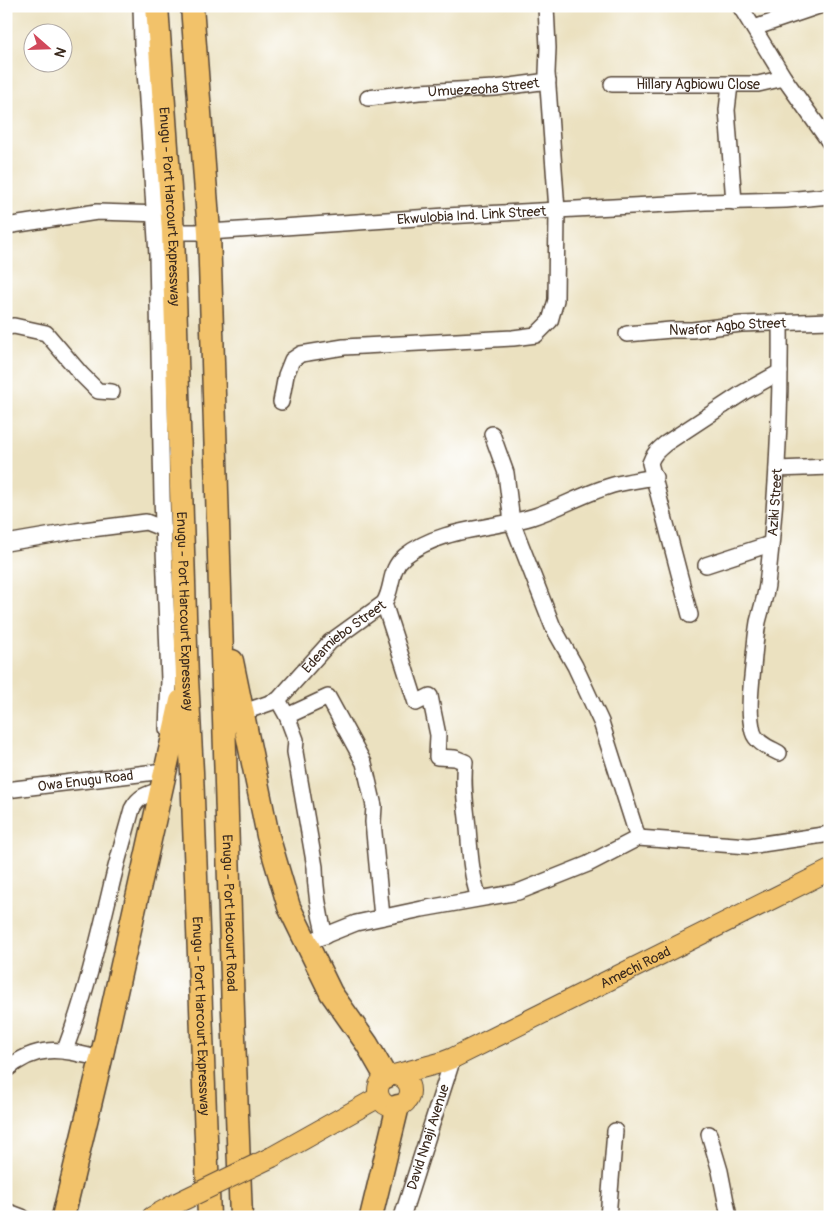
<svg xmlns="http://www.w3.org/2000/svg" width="836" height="1223" font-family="Pangolin,sans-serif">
<rect width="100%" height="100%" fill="#fff"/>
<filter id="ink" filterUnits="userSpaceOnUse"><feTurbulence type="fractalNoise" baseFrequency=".02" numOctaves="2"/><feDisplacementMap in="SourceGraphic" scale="10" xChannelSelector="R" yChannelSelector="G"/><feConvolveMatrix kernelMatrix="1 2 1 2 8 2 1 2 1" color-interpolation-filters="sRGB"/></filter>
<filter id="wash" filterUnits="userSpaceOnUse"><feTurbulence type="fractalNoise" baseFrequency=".0096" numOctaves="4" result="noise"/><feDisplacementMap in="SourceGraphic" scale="20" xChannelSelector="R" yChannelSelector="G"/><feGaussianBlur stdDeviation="1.12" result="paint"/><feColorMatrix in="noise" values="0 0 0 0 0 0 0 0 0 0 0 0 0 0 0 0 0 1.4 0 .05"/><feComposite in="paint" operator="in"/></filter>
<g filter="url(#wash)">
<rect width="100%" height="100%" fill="#ebe1c0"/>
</g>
<g filter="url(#ink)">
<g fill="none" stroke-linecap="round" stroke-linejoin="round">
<defs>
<g id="minor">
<path d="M 141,6 L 142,44 L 146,84 L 157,255 L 162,497 L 169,680 L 167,729"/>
<path d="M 740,6 L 784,78 L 830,143"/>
<path d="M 754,28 L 819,6"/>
<path id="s1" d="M 612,84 L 758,84 L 784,78"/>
<path d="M 730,85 L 727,110 L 734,202"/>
<path id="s2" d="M 368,98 L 419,92 L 495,88 L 548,81"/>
<path d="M 6,226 L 97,212 L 162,214"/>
<path id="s3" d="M 173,232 L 209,232 L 446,216 L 705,202 L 786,200 L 830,196"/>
<path d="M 6,327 L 14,326 L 46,333 L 81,374 L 98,391 L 112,392"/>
<path id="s4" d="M 627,334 L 671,330 L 692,330 L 741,324 L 830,321"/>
<path d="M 281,402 L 286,375 L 292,360 L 301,354 L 344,347 L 513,338 L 536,335 L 550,321 L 556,300 L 557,210 L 547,73 L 548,48 L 546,6"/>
<path d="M 492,434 L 506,473 L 512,522 L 553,627 L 575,666 L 601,722 L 638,838"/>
<path d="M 777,469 L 830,467"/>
<path d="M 6,543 L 76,531 L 146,522 L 164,529"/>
<path d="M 706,565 L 770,544"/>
<path d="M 384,603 L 416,703 L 430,696 L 438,735 L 437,757 L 455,758 L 465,762 C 462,785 466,806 468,828 C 470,852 471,875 479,898"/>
<path d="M 690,615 L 650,463 C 653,454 658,450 665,444 L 744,392 L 780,372"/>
<path d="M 278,700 L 287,716 L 328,697 L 364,763 L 374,806 L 373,822 L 382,917"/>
<path id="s5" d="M 244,712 L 278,700 L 330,642 L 384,603 C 394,587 388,570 405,556 C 440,528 491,529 532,517 C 561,508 588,491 617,484 C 630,481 643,479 655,477"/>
<path d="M 287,716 L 296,740 L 295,752 L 315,867 C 315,890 319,913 325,936"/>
<path id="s6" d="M 779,753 C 770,748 756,743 753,732 C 747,707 752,682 754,656 C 755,645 756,634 758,622 C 761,610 765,598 767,585 C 777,498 781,410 780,323"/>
<path id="s7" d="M 6,790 L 164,771 L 165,762"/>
<path d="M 306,943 L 356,923 L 422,909 L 518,892 L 588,864 L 638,838 L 749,846 L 830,834"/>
<path d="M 65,1050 C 85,997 98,942 111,887 C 117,861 125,835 132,809 C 139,796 147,794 161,790"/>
<path d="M 6,1070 C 39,1042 63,1050 101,1059"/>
<path d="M 709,1134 L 720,1171 L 729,1217"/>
<path d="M 6,1211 L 22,1217"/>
<path id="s8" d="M 402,1217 L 453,1058"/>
<path d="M 608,1217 L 615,1131"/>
</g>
<g id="major">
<path id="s9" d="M 394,1075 L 440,1063 L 453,1058 L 830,870"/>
<circle cx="394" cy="1091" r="16"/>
<path d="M 272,1157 L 379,1097"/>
<path d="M 152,1217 L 177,1203"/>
</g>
<g id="highway">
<path id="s10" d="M 157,6 L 173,232 L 187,678 L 192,772 L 209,1217"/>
<path id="s11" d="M 192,6 L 209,232 L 233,1011 L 241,1217"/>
<path d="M 232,661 L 268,836 L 289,907 L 331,993 L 367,1044 L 386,1077"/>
<path d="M 63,1217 L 101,1059 L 181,701"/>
<path d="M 371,1217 L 398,1106"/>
</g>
</defs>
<use href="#minor" stroke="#554536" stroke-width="18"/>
<use href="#major" stroke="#554536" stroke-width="22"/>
<use href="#highway" stroke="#554536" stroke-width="25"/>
<use href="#minor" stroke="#fff" stroke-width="15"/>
<use href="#major" stroke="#f2c26a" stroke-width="20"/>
<use href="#highway" stroke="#f2c26a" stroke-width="22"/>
<defs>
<path id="major-bridge" d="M 177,1203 L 272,1157"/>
</defs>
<use href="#major-bridge" stroke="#554536" stroke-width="22" stroke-linecap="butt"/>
<use href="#major-bridge" stroke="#f2c26a" stroke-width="20"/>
</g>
</g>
<g text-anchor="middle" stroke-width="4.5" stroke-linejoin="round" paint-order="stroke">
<g font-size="14" fill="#3b2a1e" stroke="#fff">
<text dy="5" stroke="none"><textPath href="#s1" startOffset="86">Hillary Agbiowu Close</textPath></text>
<text dy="5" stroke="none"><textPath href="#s2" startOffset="116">Umuezeoha Street</textPath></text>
<text dy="5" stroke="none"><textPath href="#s10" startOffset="201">Enugu - Port Harcourt Expressway</textPath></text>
<text dy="5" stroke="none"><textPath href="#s3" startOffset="299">Ekwulobia Ind. Link Street</textPath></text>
<text dy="5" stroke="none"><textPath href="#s4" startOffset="101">Nwafor Agbo Street</textPath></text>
<text dy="5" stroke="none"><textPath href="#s6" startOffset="266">Aziki Street</textPath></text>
<text dy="5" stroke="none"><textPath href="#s10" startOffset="606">Enugu - Port Harcourt Expressway</textPath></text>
<text dy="5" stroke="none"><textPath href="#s5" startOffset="128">Edeamiebo Street</textPath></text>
<text dy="5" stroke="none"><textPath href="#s7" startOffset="80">Owa Enugu Road</textPath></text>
<text dy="5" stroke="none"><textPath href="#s11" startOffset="908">Enugu - Port Hacourt Road</textPath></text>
<text dy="5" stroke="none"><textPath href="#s9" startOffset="265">Amechi Road</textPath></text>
<text dy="5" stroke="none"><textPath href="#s10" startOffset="1011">Enugu - Port Harcourt Expressway</textPath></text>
<text dy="5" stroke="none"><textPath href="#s8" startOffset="84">David Nnaji Avenue</textPath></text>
</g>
</g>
<rect width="836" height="1223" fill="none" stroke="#fff" stroke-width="25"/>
<g transform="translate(48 48) rotate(110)"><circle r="24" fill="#ffffff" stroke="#b1aaa5"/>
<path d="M0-4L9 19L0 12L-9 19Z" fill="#d1495b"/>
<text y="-8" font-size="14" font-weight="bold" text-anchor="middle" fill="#3b2a1e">N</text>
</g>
</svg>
